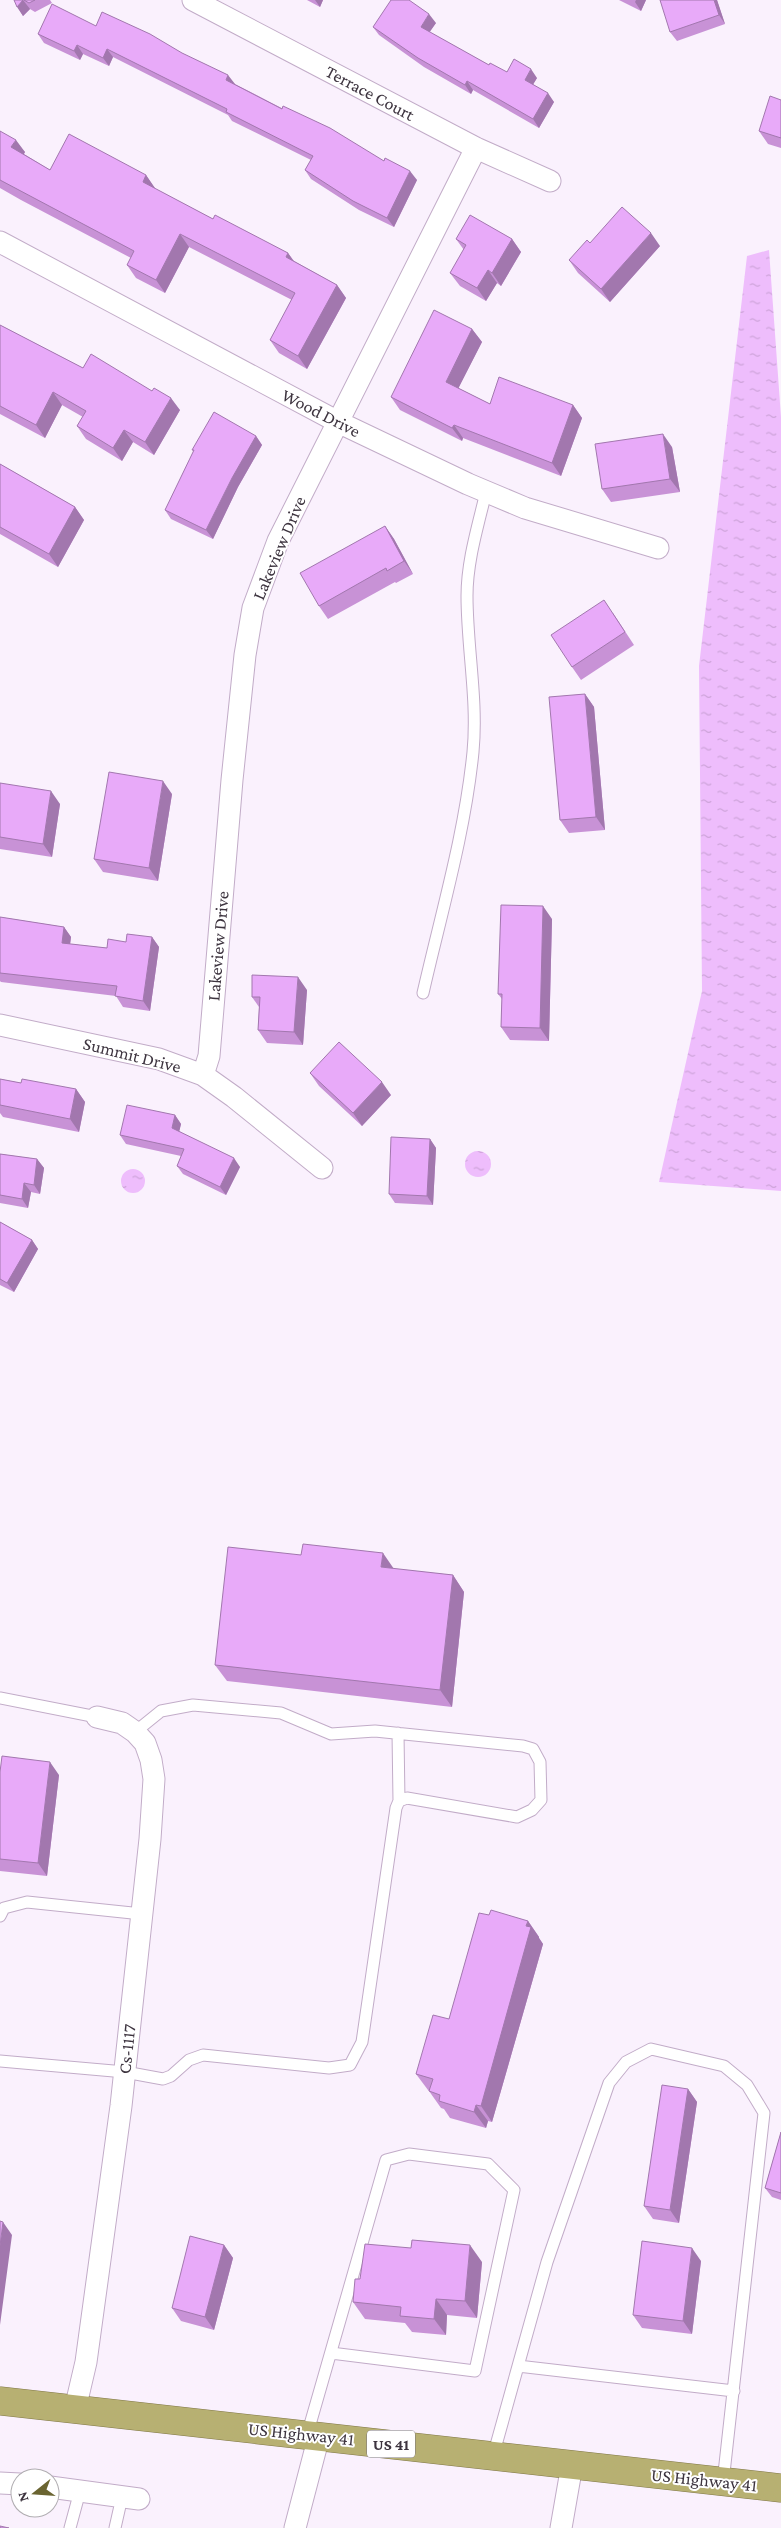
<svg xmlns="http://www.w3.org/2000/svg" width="781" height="2528" font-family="'Crimson Pro',serif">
<defs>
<pattern id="water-ripples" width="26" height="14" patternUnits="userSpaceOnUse" patternTransform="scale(1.25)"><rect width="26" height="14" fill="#eebdfc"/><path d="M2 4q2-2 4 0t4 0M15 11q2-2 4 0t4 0" fill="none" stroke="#cda3d9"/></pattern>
</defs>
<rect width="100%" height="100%" fill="#faf1fd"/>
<path fill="url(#water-ripples)" d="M 769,250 L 781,417 L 781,1191 L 659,1182 L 702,991 L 699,666 L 747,256 Z
M465 1164a13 13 0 1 1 26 0a13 13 0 1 1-26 0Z
M121 1181a12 12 0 1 1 24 0a12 12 0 1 1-24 0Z"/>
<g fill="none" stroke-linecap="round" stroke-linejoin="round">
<defs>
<path id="service" d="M 423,993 C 441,914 465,833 473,752 C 478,700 467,648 467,596 C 467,561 478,526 486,492
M 0,1698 L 97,1717
M 398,1733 L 399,1801
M 0,1916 L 4,1908 L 27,1902 L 142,1914
M 0,2061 L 125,2072 L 163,2079 L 171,2076 L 189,2060 L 203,2055 L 329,2068 L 350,2065 L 362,2042 L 396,1808 L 399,1801 L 407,1798 L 517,1817 L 532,1810 L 541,1800 L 540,1762 L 533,1749 L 523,1746 L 375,1731 L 331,1734 L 281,1713 L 193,1705 L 161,1711 L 135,1732
M 518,2366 L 734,2391
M 307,2435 L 386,2160 L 409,2154 L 488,2164 L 514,2190 L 475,2371 L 331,2353
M 493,2456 L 547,2262 L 609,2083 L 626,2062 L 651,2049 L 724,2066 L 747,2085 L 764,2113 L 723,2482
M 70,2528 L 80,2491
M 115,2528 L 122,2497"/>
<path id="minor" d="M 193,0 L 476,148 L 550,181
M 0,242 L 338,422 L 468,484 L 525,508 L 658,548
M 0,1025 L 159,1059 L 203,1075 L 234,1097 L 322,1168
M 203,1075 L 209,1056 L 232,780 L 245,655 L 253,608 L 278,541 L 476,148
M 75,2409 L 86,2362 L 121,2106 L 150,1839 L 154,1779 L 151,1760 L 145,1743 L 135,1732 L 122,1723 L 97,1717
M 0,2483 L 20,2484
M 50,2487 L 139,2499
M 295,2528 L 319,2436
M 561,2528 L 572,2465"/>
<path id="trunk" d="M 0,2401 L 781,2488"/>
</defs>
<use href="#service" stroke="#c2acc8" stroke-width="13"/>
<use href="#minor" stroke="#c2acc8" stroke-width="23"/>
<use href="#trunk" stroke="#817849" stroke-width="29"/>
<use href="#service" stroke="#fff" stroke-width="11"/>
<use href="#minor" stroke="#fff" stroke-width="21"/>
<use href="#trunk" stroke="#b7b072" stroke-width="28"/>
</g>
<path fill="#c892d6" d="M 14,0 L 50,0 L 52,3 L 35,12 L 30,9 L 23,16 Z
M 307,0 L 323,0 L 320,7 Z
M 619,0 L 646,0 L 641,11 Z
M 717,0 L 725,24 L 677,41 L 670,32 Z
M 436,23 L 429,32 L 489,65 L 507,72 L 537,78 L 533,84 L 554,102 L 539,128 L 473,90 L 471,94 L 424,67 L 379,35 L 373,27 Z
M 96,26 L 235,84 L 384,161 L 417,180 L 394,227 L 359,210 L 311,179 L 305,170 L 311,160 L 232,121 L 228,115 L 113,57 L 109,66 L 83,54 L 80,60 L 44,43 L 38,34 Z
M 781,100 L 781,148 L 768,144 L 759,131 Z
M 0,131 L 25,152 L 24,154 L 50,170 L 146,175 L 155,189 L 213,219 L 288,253 L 294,261 L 337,285 L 346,298 L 307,369 L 279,353 L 270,340 L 292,300 L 189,247 L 165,293 L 136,278 L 127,265 L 131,258 L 21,200 L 0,188 Z
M 456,239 L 512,239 L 521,252 L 501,286 L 497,283 L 486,301 L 460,286 L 450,273 L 464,250 Z
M 590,243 L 660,246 L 610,302 L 578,273 L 569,260 Z
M 0,325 L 83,368 L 180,410 L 154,455 L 133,442 L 122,461 L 86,439 L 77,426 L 83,417 L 62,405 L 45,438 L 0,414 Z
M 472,329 L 482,342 L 458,388 L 490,404 L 573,405 L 582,418 L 561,476 L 463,438 L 462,441 L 400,410 L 391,397 Z
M 256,436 L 262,445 L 238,487 L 213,539 L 171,519 L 165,510 L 194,451 L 192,450 Z
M 672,447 L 680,492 L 611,502 L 602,489 Z
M 0,464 L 75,507 L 84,520 L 58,567 L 0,534 Z
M 385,526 L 394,539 L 413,574 L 396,583 L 395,582 L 328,619 L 319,606 Z
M 613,613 L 634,645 L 581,680 L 572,667 Z
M 585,694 L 594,707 L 605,830 L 569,833 L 560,820 Z
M 0,783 L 60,804 L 52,857 L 0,849 Z
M 172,794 L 158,881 L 103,872 L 94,859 Z
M 0,917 L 64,927 L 71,937 L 70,944 L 107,948 L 126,942 L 152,937 L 159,947 L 150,1011 L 123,1007 L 116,996 L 1,982 L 0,981 Z
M 552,919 L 549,1041 L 510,1040 L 501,1027 L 502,999 L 498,994 Z
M 307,990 L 303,1045 L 267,1043 L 258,1030 L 259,1007 L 252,997 Z
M 310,1073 L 391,1095 L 362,1126 L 319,1086 Z
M 0,1079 L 21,1083 L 76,1089 L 85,1102 L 79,1132 L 3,1117 L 0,1113 Z
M 175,1115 L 181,1124 L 179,1131 L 240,1167 L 226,1195 L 183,1174 L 177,1166 L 181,1156 L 126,1144 L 120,1135 Z
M 430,1139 L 436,1148 L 433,1205 L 395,1203 L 389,1194 Z
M 0,1154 L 37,1159 L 44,1168 L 40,1194 L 31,1192 L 28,1208 L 0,1203 Z
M 0,1222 L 32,1240 L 38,1249 L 14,1292 L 0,1285 Z
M 394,1569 L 453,1575 L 464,1592 L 452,1707 L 227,1681 L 215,1665 Z
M 0,1772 L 59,1775 L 47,1876 L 0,1871 Z
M 489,1915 L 528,1921 L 539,1937 L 539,1938 L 543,1944 L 492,2122 L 488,2121 L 486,2128 L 450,2118 L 444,2109 L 441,2108 L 429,2091 L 428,2090 L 416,2074 L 449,2019 Z
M 688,2089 L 697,2102 L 679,2223 L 653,2219 L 644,2206 Z
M 781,2132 L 781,2200 L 772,2197 L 765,2188 Z
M 224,2245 L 233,2258 L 214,2330 L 181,2321 L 172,2308 Z
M 701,2261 L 692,2334 L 642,2328 L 633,2315 Z
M 482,2262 L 477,2318 L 447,2315 L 446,2335 L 412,2332 L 405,2323 L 365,2319 L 353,2302 L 360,2279 Z"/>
<path fill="#a277ae" d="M 23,0 L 30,9 L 23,16 L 17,7 Z
M 315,0 L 323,0 L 320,7 Z
M 636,0 L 646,0 L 641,11 L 635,2 Z
M 714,0 L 717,0 L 725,24 L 719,15 Z
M 429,14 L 436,23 L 427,36 L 421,27 Z
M 77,45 L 83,54 L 80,60 L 74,51 Z
M 107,49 L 113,57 L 109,66 L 103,58 Z
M 531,69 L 537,78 L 531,88 L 525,80 Z
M 228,75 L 235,84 L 232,89 L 226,80 Z
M 467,81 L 473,90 L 471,94 L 465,85 Z
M 548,93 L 554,102 L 539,128 L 533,119 Z
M 16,140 L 25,152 L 20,160 L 11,147 Z
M 410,171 L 417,180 L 394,227 L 387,218 Z
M 146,175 L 155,188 L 152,195 L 143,182 Z
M 651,233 L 660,246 L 610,302 L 601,289 Z
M 180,234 L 189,247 L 165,293 L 156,280 Z
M 512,239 L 521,252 L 501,286 L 492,273 Z
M 288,253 L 297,266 L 286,257 Z
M 488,270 L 497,283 L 486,301 L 477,288 Z
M 337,285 L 346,298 L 307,369 L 298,356 Z
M 472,329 L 482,342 L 455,395 L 446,382 Z
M 53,392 L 62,405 L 45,438 L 36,425 Z
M 171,398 L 180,410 L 154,455 L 145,442 Z
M 573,405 L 582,418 L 561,476 L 552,463 Z
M 454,425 L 463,438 L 462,441 L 452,428 Z
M 124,430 L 133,442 L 122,461 L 113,448 Z
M 663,434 L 672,447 L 680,492 L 670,479 Z
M 256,436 L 262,445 L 238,487 L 213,539 L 206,530 L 232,478 Z
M 75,507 L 84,520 L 58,567 L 49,554 Z
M 385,526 L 394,539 L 413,574 L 404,561 Z
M 585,694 L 594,707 L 605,830 L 596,817 Z
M 163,781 L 172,794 L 158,881 L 149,868 Z
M 51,791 L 60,804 L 52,857 L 43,844 Z
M 543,906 L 552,919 L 549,1041 L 540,1028 Z
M 64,927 L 71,937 L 69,953 L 62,943 Z
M 152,937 L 159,947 L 150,1011 L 143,1001 Z
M 298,977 L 307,990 L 303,1045 L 294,1032 Z
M 382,1082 L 391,1095 L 362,1126 L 353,1113 Z
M 76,1089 L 85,1102 L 79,1132 L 70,1119 Z
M 175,1115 L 181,1124 L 178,1137 L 172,1128 Z
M 430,1139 L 436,1148 L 433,1205 L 427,1196 Z
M 234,1158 L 240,1167 L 226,1195 L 220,1187 Z
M 37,1159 L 44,1168 L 40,1194 L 34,1185 Z
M 24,1183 L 31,1192 L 28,1208 L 22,1199 Z
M 32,1240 L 38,1249 L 14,1292 L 7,1283 Z
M 383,1553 L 394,1569 L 381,1567 Z
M 453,1575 L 464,1592 L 452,1707 L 440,1690 Z
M 50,1762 L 59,1775 L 47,1876 L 38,1863 Z
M 528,1921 L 539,1937 L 539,1938 L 543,1944 L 492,2122 L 481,2106 Z
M 688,2089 L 697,2102 L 679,2223 L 670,2210 Z
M 476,2105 L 488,2121 L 486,2128 L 474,2112 Z
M 3,2222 L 12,2235 L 0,2325 L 0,2246 Z
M 224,2245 L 233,2258 L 214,2330 L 205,2317 Z
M 470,2245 L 482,2262 L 477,2318 L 465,2301 Z
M 692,2248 L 701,2261 L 692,2334 L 683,2321 Z
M 436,2299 L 447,2315 L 446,2335 L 434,2319 Z"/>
<path fill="#e8aaf9" stroke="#a277ae" d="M 14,0 L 23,0 L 17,7 Z
M 24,0 L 35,0 L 29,3 Z
M 391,0 L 409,0 L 429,14 L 421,27 L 489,65 L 490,63 L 507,72 L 514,59 L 531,69 L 525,80 L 548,93 L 533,119 L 467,81 L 465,85 L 418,58 L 373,27 Z
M 660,0 L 714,0 L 719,15 L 670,32 Z
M 52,4 L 96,26 L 102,12 L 150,34 L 182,53 L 228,75 L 226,80 L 282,109 L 283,106 L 330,128 L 384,161 L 385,158 L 410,171 L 387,218 L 353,201 L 305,170 L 313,156 L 226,112 L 227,109 L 107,49 L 103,58 L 77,45 L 74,51 L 38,34 Z
M 770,96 L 781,100 L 781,138 L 759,131 Z
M 0,131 L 16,140 L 11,147 L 50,170 L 69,134 L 146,175 L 143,182 L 213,219 L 215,215 L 288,253 L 286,257 L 337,285 L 298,356 L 270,340 L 295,293 L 180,234 L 156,280 L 127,265 L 134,251 L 0,180 Z
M 622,207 L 651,233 L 601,289 L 569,260 L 587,240 L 590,243 Z
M 470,215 L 512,239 L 492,273 L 488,270 L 477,288 L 450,273 L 466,245 L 456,239 Z
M 434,310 L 472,329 L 446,382 L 490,404 L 499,377 L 573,405 L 552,463 L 454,425 L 452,428 L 391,397 Z
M 0,325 L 83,368 L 91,354 L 152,391 L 154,388 L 171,398 L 145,442 L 124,430 L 113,448 L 77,426 L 86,411 L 53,392 L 36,425 L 0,406 Z
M 214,412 L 256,436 L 232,478 L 206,530 L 165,510 L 194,450 L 192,450 Z
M 663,434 L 670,479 L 602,489 L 595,444 Z
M 0,464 L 75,507 L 49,554 L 0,527 Z
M 385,526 L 404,561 L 387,571 L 386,568 L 319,606 L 300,573 Z
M 604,600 L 625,632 L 572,667 L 551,635 Z
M 585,694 L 596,817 L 560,820 L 549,697 Z
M 109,772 L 163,781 L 149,868 L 94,859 Z
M 0,783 L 51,791 L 43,844 L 0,837 Z
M 501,905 L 543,906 L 540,1028 L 501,1027 L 502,994 L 498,994 Z
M 0,917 L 64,927 L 62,943 L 107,948 L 108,939 L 126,942 L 127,934 L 152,937 L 143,1001 L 115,996 L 117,986 L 0,973 Z
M 252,975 L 298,977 L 294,1032 L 258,1030 L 260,997 L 252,997 Z
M 339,1042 L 382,1082 L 353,1113 L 310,1073 Z
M 0,1079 L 21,1083 L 22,1079 L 76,1089 L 70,1119 L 0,1105 Z
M 127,1105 L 175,1115 L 172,1128 L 234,1158 L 220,1187 L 177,1166 L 184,1149 L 120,1135 Z
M 391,1137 L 430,1139 L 427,1196 L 389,1194 Z
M 0,1154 L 37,1159 L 34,1185 L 24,1183 L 22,1199 L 0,1195 Z
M 0,1222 L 32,1240 L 7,1283 L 0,1279 Z
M 303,1544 L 383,1553 L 381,1567 L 453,1575 L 440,1690 L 215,1665 L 228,1547 L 301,1555 Z
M 2,1756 L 50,1762 L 38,1863 L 0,1859 L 0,1772 Z
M 491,1910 L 528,1921 L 526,1926 L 531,1927 L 481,2106 L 476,2105 L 474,2112 L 439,2101 L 440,2095 L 429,2091 L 433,2079 L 416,2074 L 433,2015 L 449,2019 L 479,1913 L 489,1915 Z
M 662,2085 L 688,2089 L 670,2210 L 644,2206 Z
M 781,2132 L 781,2193 L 765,2188 Z
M 0,2221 L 3,2222 L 0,2246 Z
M 190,2236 L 224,2245 L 205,2317 L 172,2308 Z
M 412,2240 L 470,2245 L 465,2301 L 436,2299 L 434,2319 L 400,2316 L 401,2307 L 353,2302 L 355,2279 L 360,2279 L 365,2244 L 411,2248 Z
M 642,2241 L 692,2248 L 683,2321 L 633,2315 Z
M 0,2526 L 9,2528 L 0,2528 Z"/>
<g text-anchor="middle" stroke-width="4" stroke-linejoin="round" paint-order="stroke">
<rect fill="#fff" stroke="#777179" stroke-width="1" x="367" y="2430.5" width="48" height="27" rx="4"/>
<g font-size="16" font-weight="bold" fill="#3d343f">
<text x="391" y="2450">US 41</text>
</g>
<g font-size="18" fill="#3d343f" stroke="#fff">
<text transform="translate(370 93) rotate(28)" y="6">Terrace Court</text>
<text transform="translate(321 413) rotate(27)" y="6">Wood Drive</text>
<text transform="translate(279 548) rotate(-67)" y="6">Lakeview Drive</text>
<text transform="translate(218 946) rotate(-85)" y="6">Lakeview Drive</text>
<text transform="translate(132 1055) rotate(14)" y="6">Summit Drive</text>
<text transform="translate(127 2049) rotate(-84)" y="6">Cs-1117</text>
<text transform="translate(301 2434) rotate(6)" y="6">US Highway 41</text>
<text transform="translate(704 2480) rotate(6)" y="6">US Highway 41</text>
</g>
</g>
<g transform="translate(35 2493) rotate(253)"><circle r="24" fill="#ffffff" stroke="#b1aeb2"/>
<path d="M0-4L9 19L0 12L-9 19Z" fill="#6a6431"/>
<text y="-8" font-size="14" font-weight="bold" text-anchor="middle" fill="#3d343f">N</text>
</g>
</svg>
